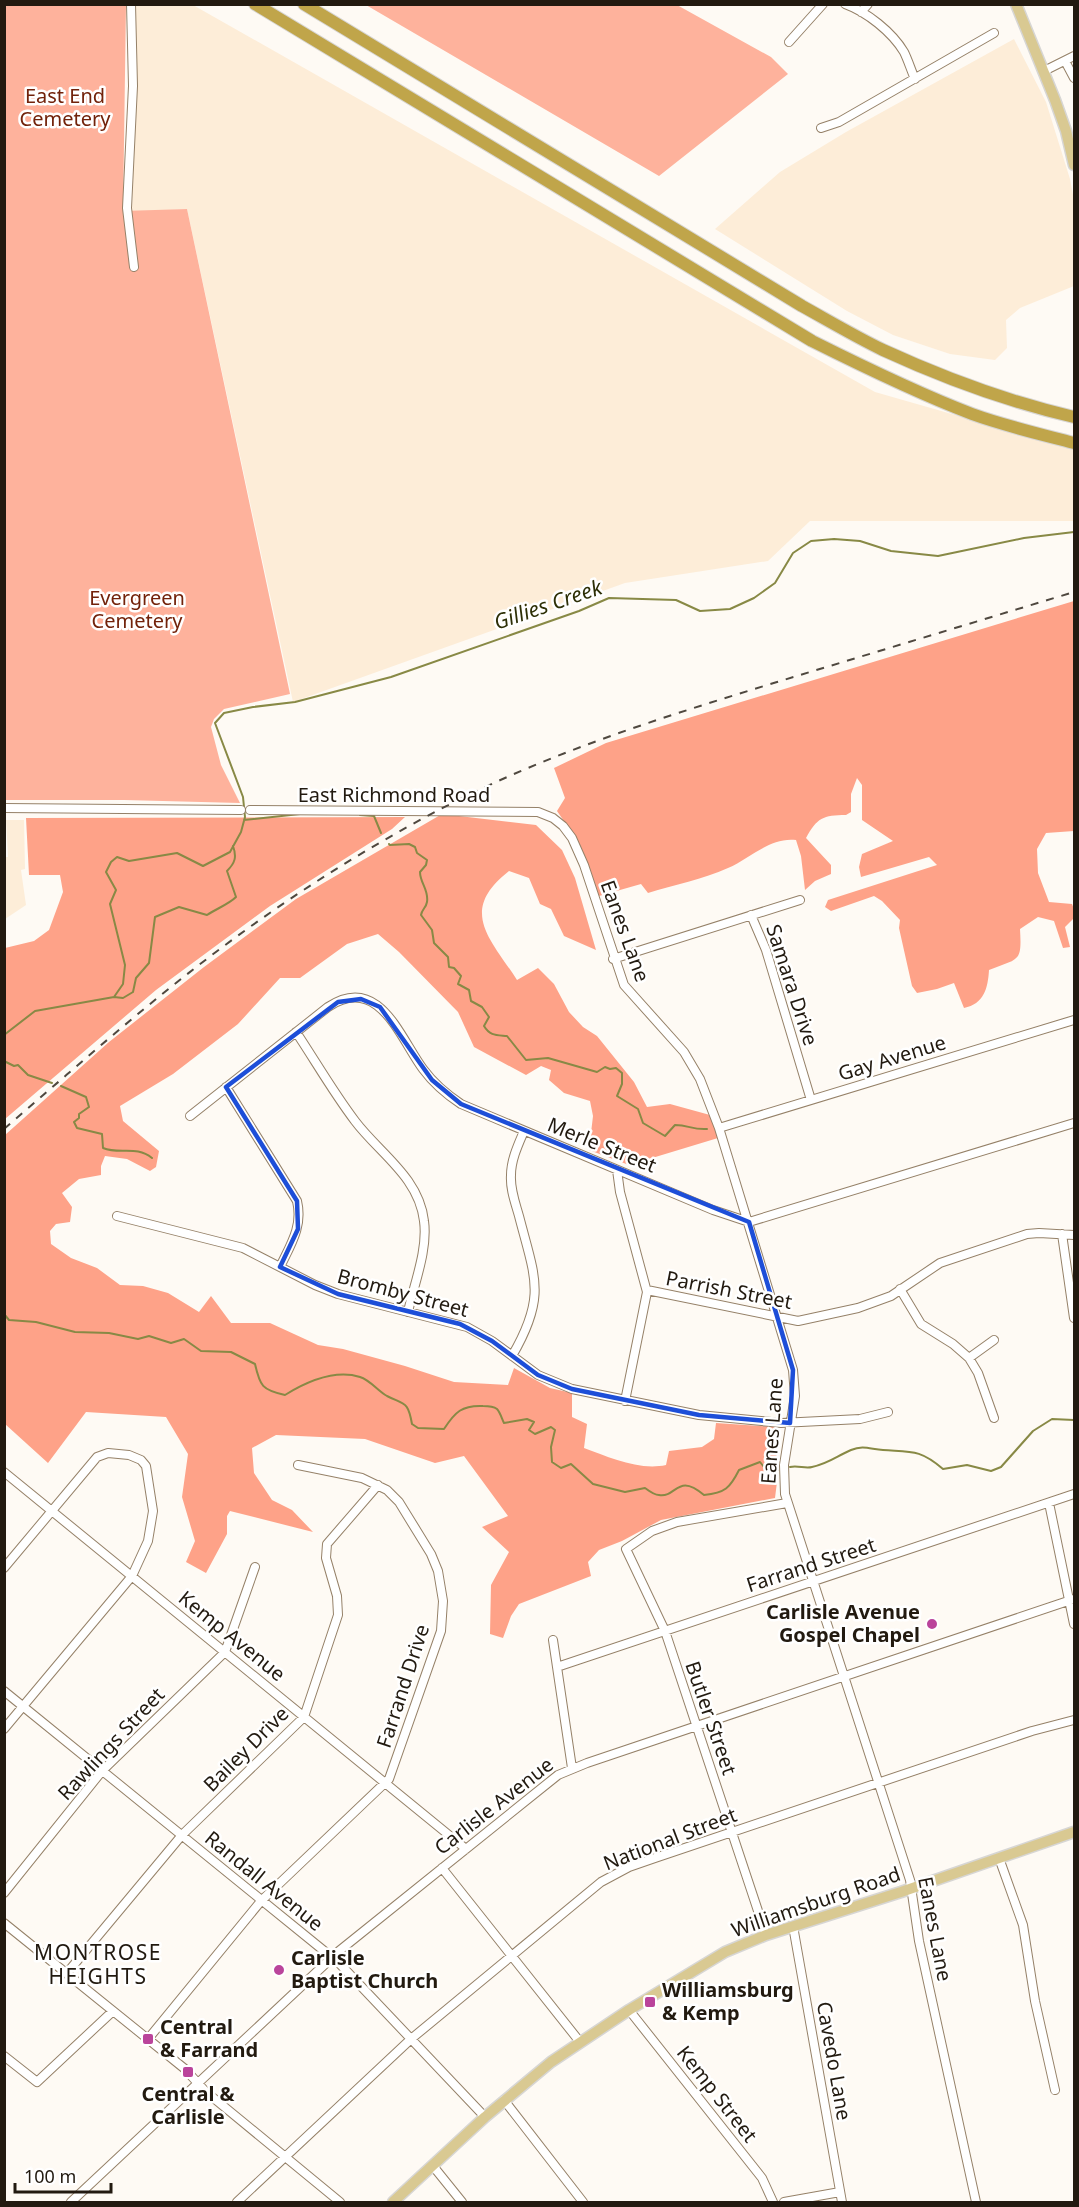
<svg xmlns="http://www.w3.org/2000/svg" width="1079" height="2207" font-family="'Noto Sans',sans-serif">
<rect width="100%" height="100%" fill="#fefaf4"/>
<path fill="#fdedd8" d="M 136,5 L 193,5 L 875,392 L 1074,449 L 1074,521 L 810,521 L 768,561 L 625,583 L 293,702 L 187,209 L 132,212 Z
M 1014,39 L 1046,102 L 1070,179 L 1074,200 L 1074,286 L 1020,308 L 1006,320 L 1007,348 L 995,360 L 950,354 L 893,335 L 847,311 L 715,229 L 780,172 L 846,132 Z
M 6,820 L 24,820 L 25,869 L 21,870 L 26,905 L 5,919 L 5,857 L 8,857 Z"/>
<path fill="#feb29c" d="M 4,5 L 126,5 L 123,211 L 187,209 L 290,694 L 224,709 L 214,719 L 211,727 L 221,765 L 240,803 L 124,800 L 5,800 Z
M 366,5 L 677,5 L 771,57 L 788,74 L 659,176 Z"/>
<path fill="#fea288" d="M 1074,601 L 1074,831 L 1046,833 L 1037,849 L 1038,873 L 1049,902 L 1072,904 L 1074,909 L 1074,918 L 1065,927 L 1070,947 L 1063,948 L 1054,921 L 1038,917 L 1020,929 C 1022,963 1019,958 989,970 C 988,988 984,1004 964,1008 L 954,983 L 937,989 L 917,993 L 912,986 L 899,928 L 900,920 L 882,901 L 874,896 L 831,911 L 825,907 L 828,900 L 937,865 L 929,857 L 861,877 L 859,867 L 862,854 L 893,841 L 862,820 L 862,785 L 857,778 L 851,794 L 851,812 L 846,815 C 823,815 817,818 806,838 L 831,865 L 831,874 L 815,881 L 805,890 L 801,856 L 796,840 C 770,837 751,858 728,868 C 703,879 674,885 648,893 L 641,884 L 599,896 L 579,843 L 557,811 L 565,798 L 554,768 L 606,743 Z
M 442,814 L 536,825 L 562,850 L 575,878 L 596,950 L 564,936 L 551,909 L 540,904 L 529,878 L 509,871 C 458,911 490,938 517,980 L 538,968 L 554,984 L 569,1012 L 583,1027 L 597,1036 L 634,1082 L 647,1107 L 670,1104 L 710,1115 L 718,1138 L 629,1165 L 589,1150 L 593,1116 L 590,1101 L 564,1093 L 549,1080 L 551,1070 L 541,1066 L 526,1075 L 474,1047 L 458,1012 L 399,952 L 378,934 L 347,944 L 300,978 L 280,978 L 238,1024 L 173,1074 L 120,1106 L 123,1121 L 159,1151 L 156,1167 L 150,1171 L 127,1159 L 105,1156 L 101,1166 L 101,1175 L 79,1179 L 62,1193 L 72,1207 L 70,1222 L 56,1224 L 50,1231 L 51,1244 L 71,1258 L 97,1268 L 120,1285 L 143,1286 L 168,1293 L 199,1312 L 211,1296 L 231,1323 L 270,1323 L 318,1345 L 343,1349 L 405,1366 L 454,1382 L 508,1385 L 514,1368 L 550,1388 L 572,1393 L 572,1417 L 587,1424 L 584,1448 C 609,1457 639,1471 666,1465 L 669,1451 L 702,1447 L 714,1439 L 716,1423 L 776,1427 L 777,1482 L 775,1498 L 661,1520 L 622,1541 L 599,1550 L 588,1562 L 591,1576 L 519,1604 L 511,1616 L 503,1638 L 490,1634 L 491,1585 L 509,1552 L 482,1527 L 508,1516 L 464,1456 L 435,1463 L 365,1439 L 276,1435 L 252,1448 L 254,1473 L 272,1500 L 292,1510 L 313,1532 L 230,1511 L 227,1516 L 227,1534 L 206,1573 L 186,1562 L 195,1541 L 182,1497 L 188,1454 L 166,1417 L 86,1412 L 48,1463 L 5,1424 L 5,1135 L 109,1042 L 204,967 L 296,899 Z
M 405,817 L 392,829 L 270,906 L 156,990 L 5,1119 L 5,948 L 34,941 L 49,930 L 63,892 L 60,875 L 29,875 L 26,818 Z"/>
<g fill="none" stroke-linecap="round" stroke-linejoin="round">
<path stroke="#888945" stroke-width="2" d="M 360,815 L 374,816 L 381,833
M 244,820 L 300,814
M 389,844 L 390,845 L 409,844 L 415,847 L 417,853 L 427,860 L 426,865 L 420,872 C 420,883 429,890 427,902 C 426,908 422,909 421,915 L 432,930 L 434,943 L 448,957 L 449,967 L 454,968 L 461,976 L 458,984 L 469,990 L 471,1001 L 482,1007 L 489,1017 L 484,1026 C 490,1036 496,1035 507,1036 L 526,1060 L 548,1058 L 597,1072 L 605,1067 L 610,1069 L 616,1068 L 622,1073 L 622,1084 L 617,1096 L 638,1109 L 643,1123 L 665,1136 L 675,1125 C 689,1125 692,1130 707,1129
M 114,997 L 123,998 L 133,992 L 136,978 L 149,963 L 155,917 L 179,907 L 207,915 C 216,909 229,904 236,897 L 227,871 C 235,863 237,857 233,846
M 4,1035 L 35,1011 L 114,997 L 123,984 L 125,965 L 110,904 L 116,890 L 106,872 L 111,862 L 117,857 L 129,861 L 177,853 L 203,866 L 230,852 L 241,832 L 245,817 L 243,797 L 215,723 L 224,713 L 253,707 L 295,702 L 391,677 L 579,611 L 609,598 L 676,600 L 700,611 L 730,609 L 754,598 L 775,583 L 793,553 L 811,541 L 834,539 L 860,541 L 891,551 L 938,556 L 1024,538 L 1074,532
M 4,1061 L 14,1066 L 18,1065 L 28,1075 L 52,1083
M 61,1086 L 86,1097 L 89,1107 L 79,1114 L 79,1118 L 74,1122 L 77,1128 L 102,1134 L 103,1148 C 120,1155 136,1145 152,1158
M 4,1314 L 9,1320 L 36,1322 L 75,1332 L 109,1333 L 138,1339 L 149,1336 L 171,1343 L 184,1339 L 201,1351 L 231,1352 L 255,1364 C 260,1386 262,1390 285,1395 C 306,1382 334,1369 360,1377 C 370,1380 378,1391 387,1396 C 405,1405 408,1401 412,1424 L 418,1428 L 444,1429 C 455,1412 462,1405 483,1406 C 488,1406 493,1406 497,1409 C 500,1412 502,1419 504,1423 L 527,1419 L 534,1422 L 529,1430 L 535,1434 L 551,1427 L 555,1430 L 551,1447 L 552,1462 L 561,1468 L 571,1464 L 593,1484 L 625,1492 L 645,1488 C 649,1491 654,1495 659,1495 C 677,1498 677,1472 704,1495 C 725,1493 730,1488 739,1470 L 760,1462 L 768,1472 L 778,1470
M 790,1467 C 798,1465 805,1469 812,1467 C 828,1464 837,1456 851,1450 C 863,1445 870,1449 883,1450 C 911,1452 920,1449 943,1469 L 967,1465 L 991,1471 L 1001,1467 L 1033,1431 L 1052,1419 L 1074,1420"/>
<defs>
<path id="minor" d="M 131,4 L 133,86 L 127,208 L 134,267
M 845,4 C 867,12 892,32 904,52 C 908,60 911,70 915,79
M 861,12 L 868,4
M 789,42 L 823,4
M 1065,61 L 1074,78
M 1044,71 L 1074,56
M 821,128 L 839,122 L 994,33
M 4,808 L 241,810
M 250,810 L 538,812 L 553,818 L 563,826 L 572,838 L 584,865 L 624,985 L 684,1052 L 700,1079 L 719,1128 L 793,1370 L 795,1396 L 784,1465 L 785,1494 L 910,1880 L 919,1941 L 976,2202
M 751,915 L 766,950 L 811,1100
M 613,959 L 800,900
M 296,1032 C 316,1062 333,1092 355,1121 C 379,1153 419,1177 424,1221 C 428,1250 414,1284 408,1312
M 226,1087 L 297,1201 C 303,1226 291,1244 280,1267
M 190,1116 L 328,1007 C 379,973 400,1038 423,1069 C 434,1084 446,1094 461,1104 L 713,1210 L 749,1222 L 1074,1123
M 719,1128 L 1074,1020
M 617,1170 L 620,1192 L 647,1292 L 625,1401
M 117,1216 L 243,1248 L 315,1285 L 338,1294 L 467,1327 L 492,1341 L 538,1375 L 572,1389 L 699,1415 L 781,1423 L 860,1419 L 888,1412
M 1062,1234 L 1074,1318
M 900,1289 L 921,1324 L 953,1344 L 969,1358 L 978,1373 L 994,1418
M 647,1290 L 798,1321 L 858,1308 L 891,1296 L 940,1263 L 1027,1234 L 1039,1233 L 1074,1235
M 512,1356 C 547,1296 535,1278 519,1216 C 515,1202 510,1189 511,1175 C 511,1160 518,1145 524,1131
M 969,1358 L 994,1340
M 4,1472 L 466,1849
M 1049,1503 L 1074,1624
M 4,1568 L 97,1457 L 108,1453 L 129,1455 L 141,1460 L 146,1466 L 153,1511 L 148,1541 L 132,1576 L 4,1729
M 553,1640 L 572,1768
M 557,1667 L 1074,1494
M 4,1691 L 339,1963 L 485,2117
M 999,1858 L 1023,1925 L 1035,2001 L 1055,2090
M 442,1868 L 580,2042
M 4,1893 L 102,1771 L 225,1652 L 255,1567
M 4,1923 L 185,2069 L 205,2091 L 340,2202
M 793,1926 L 842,2202
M 766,1935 L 665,1631 L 626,1549 L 652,1531 L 677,1522 L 787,1503
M 67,1973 L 182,1835 L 304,1717 L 338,1615 L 337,1596 L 326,1558 L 327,1544 L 378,1485
M 629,2010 L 762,2178 L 773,2202
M 148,2039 L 261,1901 L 389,1779 L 441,1631 L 443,1601 L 438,1571 L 431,1554 L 399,1502 L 387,1490 L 362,1478 L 298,1465
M 4,2056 L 37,2082 L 113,2011
M 504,2100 L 583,2202
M 433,2166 L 462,2202
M 71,2202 L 339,1951 L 558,1775 L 587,1763 L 1074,1599
M 237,2202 L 411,2039 L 601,1882 L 629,1867 L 655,1858 L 1032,1731 L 1074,1720
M 784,2202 L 840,2192"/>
<path id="major" d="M 1016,4 L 1055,100 L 1066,131 L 1074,165
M 393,2202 L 485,2117 L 551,2062 L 629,2010 L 725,1952 L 766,1935 L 901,1892 L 1074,1832"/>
<path id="highway" d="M 255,4 L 812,341 C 864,367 917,393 972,414 C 1005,426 1040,434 1074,443
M 304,4 L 802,306 C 829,321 856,337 883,350 C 944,378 1009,402 1074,417"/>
</defs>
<use href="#minor" stroke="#958168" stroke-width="10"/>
<use href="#major" stroke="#d7d6d4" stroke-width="13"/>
<use href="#highway" stroke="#d7d6d4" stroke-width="14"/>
<use href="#minor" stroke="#fff" stroke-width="8"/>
<use href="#major" stroke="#d9c992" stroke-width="10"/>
<use href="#highway" stroke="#c0a54a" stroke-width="12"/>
<path stroke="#4f483f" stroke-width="2" stroke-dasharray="8 8" stroke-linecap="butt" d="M 4,1129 C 61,1080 117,1030 176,983 C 256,919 344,860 435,812 C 544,754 660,718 777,682 C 876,652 975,622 1074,592"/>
</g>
<path fill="none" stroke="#1d4ed8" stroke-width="4.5" stroke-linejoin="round" d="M 361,999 L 380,1007 L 432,1080 L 461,1104 L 749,1222 L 793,1370 L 790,1423 L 699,1415 L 572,1389 L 538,1375 L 492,1341 L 460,1324 L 338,1294 L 280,1267 L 298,1229 L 297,1201 L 226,1087 L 338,1002 Z"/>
<g fill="#ba449b" stroke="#fff" stroke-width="2">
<circle cx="932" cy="1624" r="6"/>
<circle cx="279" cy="1970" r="6"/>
<rect x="644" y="1996" width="12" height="12" rx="3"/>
<rect x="142" y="2033" width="12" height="12" rx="3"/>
<rect x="182" y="2066" width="12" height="12" rx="3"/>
</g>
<g text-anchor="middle" stroke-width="5" stroke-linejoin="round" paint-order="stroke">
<g font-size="20" fill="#72220a" stroke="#fff">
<text x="65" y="103">East End<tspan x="65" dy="23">Cemetery</tspan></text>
<text x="137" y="605">Evergreen<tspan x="137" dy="23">Cemetery</tspan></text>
</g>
<g font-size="20" fill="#221a10" stroke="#fff">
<text x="394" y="802">East Richmond Road</text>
<text transform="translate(625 931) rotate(70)" y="7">Eanes Lane</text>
<text transform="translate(792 985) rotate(72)" y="7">Samara Drive</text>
<text transform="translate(892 1058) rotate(-17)" y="7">Gay Avenue</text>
<text transform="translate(602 1145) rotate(22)" y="7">Merle Street</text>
<text transform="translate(729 1290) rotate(11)" y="7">Parrish Street</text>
<text transform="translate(403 1293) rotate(15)" y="7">Bromby Street</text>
<text transform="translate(772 1431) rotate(-86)" y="7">Eanes Lane</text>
<text transform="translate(811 1565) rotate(-18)" y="7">Farrand Street</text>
<text transform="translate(232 1636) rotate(39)" y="7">Kemp Avenue</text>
<text transform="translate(403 1686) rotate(-72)" y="7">Farrand Drive</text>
<text transform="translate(711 1718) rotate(71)" y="7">Butler Street</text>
<text transform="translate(111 1744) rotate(-47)" y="7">Rawlings Street</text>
<text transform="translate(246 1749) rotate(-45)" y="7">Bailey Drive</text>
<text transform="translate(494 1806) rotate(-38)" y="7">Carlisle Avenue</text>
<text transform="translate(670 1839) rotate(-21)" y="7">National Street</text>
<text transform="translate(264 1881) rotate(39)" y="7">Randall Avenue</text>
<text transform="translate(816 1902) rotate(-19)" y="7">Williamsburg Road</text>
<text transform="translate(935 1929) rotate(79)" y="7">Eanes Lane</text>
<text transform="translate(834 2061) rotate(80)" y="7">Cavedo Lane</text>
<text transform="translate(717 2094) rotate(52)" y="7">Kemp Street</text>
</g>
<g font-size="20" font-weight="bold" fill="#221a10" stroke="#fff" text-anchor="start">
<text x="920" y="1619" text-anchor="end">Carlisle Avenue<tspan x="920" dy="23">Gospel Chapel</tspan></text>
<text x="291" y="1965">Carlisle<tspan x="291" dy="23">Baptist Church</tspan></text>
<text x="662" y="1997">Williamsburg<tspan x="662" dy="23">&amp; Kemp</tspan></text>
<text x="160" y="2034">Central<tspan x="160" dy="23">&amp; Farrand</tspan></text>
<text x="188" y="2101" text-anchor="middle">Central &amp;<tspan x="188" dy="23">Carlisle</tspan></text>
</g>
<g font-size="21" font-style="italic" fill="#2d2f06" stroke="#fff">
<text transform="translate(548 605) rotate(-19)" y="7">Gillies Creek</text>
</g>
<g font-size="21" letter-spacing="1.5" fill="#221a10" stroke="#fff">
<text x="98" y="1960">MONTROSE<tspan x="98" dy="24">HEIGHTS</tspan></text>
</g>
</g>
<rect width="1079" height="2207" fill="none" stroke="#221a10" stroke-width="12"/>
<path d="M15 2183v9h96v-9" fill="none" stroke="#221a10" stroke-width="3"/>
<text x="24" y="2183" font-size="18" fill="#221a10" stroke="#ffffff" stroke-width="4.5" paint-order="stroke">100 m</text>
</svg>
